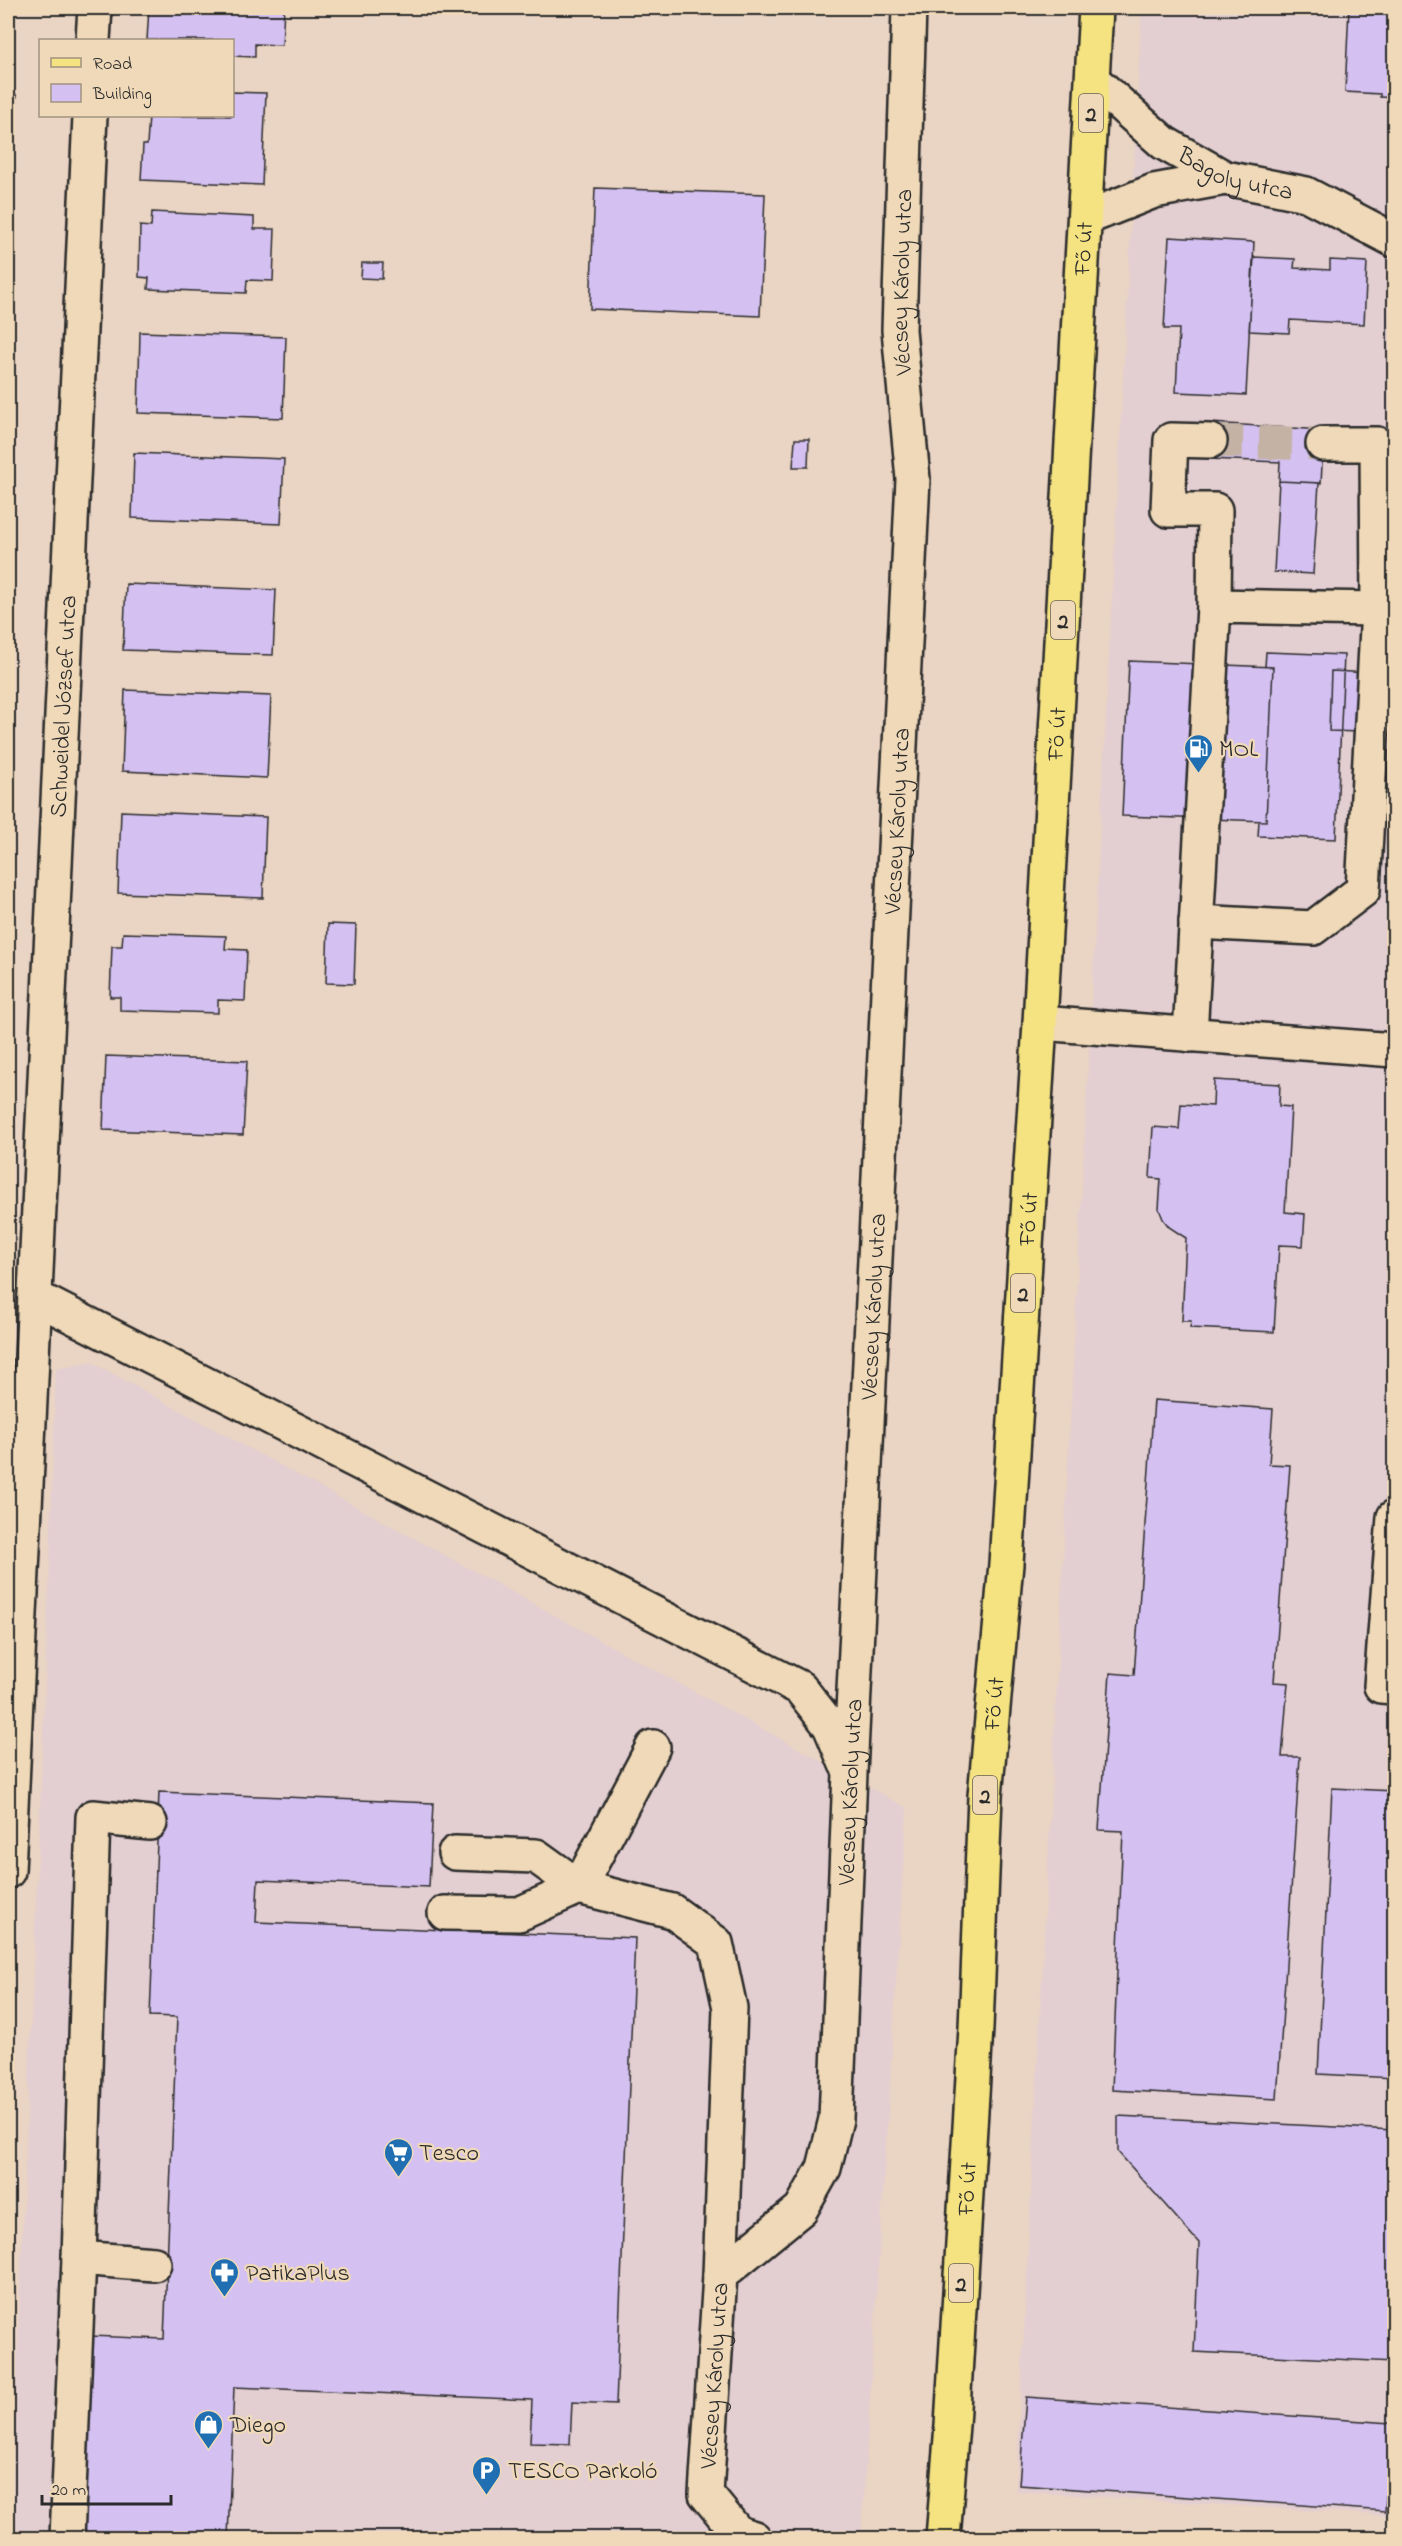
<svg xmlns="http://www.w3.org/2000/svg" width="1402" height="2546" font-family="'Indie Flower',sans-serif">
<rect width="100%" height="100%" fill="#ead4c4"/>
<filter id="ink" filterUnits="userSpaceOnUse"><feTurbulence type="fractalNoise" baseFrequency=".0167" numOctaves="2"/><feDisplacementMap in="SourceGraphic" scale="12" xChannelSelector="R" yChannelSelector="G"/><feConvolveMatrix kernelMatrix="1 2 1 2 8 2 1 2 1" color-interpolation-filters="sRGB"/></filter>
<g filter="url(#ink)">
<path fill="#e3ced2" d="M 1142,8 L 1394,8 L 1394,2516 L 1016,2491 Z
M 91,1362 L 907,1808 L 861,2538 L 10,2538 L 50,1564 L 56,1368 Z"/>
<path fill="#d4c1f2" stroke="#2b2b2b" stroke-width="1.5" d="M 149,8 L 284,8 L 282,45 L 255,44 L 255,57 L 232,56 L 232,40 L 147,40 Z
M 1349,8 L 1394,8 L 1394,98 L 1380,97 L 1380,94 L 1345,92 Z
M 8,81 L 17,97 L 8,102 Z
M 232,92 L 266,93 L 262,185 L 141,180 L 143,145 L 147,145 L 149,116 L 232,116 Z
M 595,188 L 765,194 L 760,316 L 590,309 Z
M 152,212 L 254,217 L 254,229 L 275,229 L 273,281 L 247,280 L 246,293 L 148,289 L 149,278 L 139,277 L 140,226 L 151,227 Z
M 1169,237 L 1254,242 L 1246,395 L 1176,392 L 1179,329 L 1164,329 Z
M 1254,257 L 1295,259 L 1294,268 L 1330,270 L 1330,260 L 1367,262 L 1364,324 L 1290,320 L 1289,333 L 1249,331 Z
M 362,263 L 383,263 L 382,279 L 361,278 Z
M 140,332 L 286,337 L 283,418 L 138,413 Z
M 1211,423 L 1324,430 L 1321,483 L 1279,481 L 1280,462 L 1209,459 Z
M 795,439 L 809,439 L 808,467 L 793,467 Z
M 134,453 L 284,459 L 281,524 L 132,518 Z
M 1279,481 L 1319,483 L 1313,574 L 1274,572 Z
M 126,584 L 276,590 L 273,655 L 123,650 Z
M 1266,652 L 1344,655 L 1336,839 L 1258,836 L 1259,821 L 1266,821 L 1273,667 L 1265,667 Z
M 1129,661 L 1273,667 L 1266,821 L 1122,816 Z
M 1331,671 L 1394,674 L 1394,733 L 1329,731 Z
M 125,690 L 271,696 L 267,778 L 122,771 Z
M 121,811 L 266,817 L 263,898 L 118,893 Z
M 328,924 L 356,925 L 354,984 L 326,983 Z
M 123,933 L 226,936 L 225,949 L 247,950 L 245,1001 L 218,1000 L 218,1013 L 120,1010 L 120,997 L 110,997 L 112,946 L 122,946 Z
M 106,1056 L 247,1061 L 243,1135 L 103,1130 Z
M 1214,1080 L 1280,1084 L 1279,1106 L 1291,1107 L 1285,1212 L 1305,1214 L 1303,1246 L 1279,1245 L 1274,1332 L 1190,1328 L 1191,1321 L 1182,1321 L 1186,1238 L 1169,1227 L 1163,1219 L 1159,1209 L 1161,1179 L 1150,1178 L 1153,1127 L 1179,1129 L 1181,1104 L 1213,1106 Z
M 1154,1400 L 1273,1409 L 1269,1464 L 1290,1465 L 1274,1682 L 1288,1683 L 1282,1757 L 1300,1757 L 1277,2099 L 1112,2090 L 1123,1831 L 1099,1830 L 1110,1673 L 1134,1675 Z
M 1332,1788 L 1394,1791 L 1394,2078 L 1318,2074 Z
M 159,1792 L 433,1803 L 429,1887 L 258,1880 L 256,1922 L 635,1938 L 616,2404 L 572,2402 L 570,2444 L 530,2443 L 532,2400 L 234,2387 L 228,2538 L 82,2538 L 90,2336 L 164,2339 L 177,2017 L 150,2016 Z
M 1118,2116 L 1394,2130 L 1394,2362 L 1194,2352 L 1199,2243 L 1118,2152 Z
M 1026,2397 L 1391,2423 L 1385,2511 L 1019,2485 Z"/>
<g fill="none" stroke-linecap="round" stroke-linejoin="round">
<path stroke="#c4b2a5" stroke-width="33" stroke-dasharray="33 16" stroke-linecap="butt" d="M 1210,441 L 1323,444"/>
<defs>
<g id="minor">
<path d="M 93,40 L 95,8"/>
<path id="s1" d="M 1093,80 L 1164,143 L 1225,178 L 1306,194 L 1394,240"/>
<path d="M 1086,218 L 1154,191 L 1225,178"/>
<path d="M 1210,441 L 1171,440 L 1168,510 L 1215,510 L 1214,606"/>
<path d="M 1196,922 L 1313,928 L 1363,890 L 1378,609 L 1377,444 L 1323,444"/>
<path d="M 1040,1023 L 1394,1050"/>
<path d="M 1190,1035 L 1214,606 L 1378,609 L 1390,591"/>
<path d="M 35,1297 L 800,1688 L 830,1726 L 846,1764"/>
<path d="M 1394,1517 L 1381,1686 L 1394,1687"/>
<path d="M 455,1853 L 536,1856 L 579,1887 L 672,1911 L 716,1943 L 730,2008 L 720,2275"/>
<path id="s2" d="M 8,1871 L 90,116"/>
<path d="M 445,1913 L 519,1914 L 579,1887 L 653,1747"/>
<path d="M 79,2258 L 154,2264"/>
<path d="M 67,2538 L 79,2258 L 93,1817 L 150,1823"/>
<path id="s3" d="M 754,2538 L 738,2533 L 706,2494 L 720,2275 L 801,2209 L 824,2168 L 836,2119 L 850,1773 L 913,479 L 899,330 L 909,8"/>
</g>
<g id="major">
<path id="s4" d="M 943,2538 L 952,2425 L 976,2028 L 985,1796 L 1006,1564 L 1040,1023 L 1096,8"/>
</g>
</defs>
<use href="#minor" stroke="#2b2b2b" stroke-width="38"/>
<use href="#major" stroke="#2b2b2b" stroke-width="38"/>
<use href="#minor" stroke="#efd9b8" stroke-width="33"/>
<use href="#major" stroke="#f5e382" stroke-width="33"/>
</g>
</g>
<defs>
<symbol id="fuel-pin" viewBox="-11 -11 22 30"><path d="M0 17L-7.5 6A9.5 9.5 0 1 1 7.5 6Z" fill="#1f6fb2" stroke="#efd9b8"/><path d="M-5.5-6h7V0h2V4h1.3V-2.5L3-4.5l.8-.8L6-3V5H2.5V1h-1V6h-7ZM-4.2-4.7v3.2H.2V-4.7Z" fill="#fff"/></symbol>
<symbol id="supermarket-pin" viewBox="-11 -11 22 30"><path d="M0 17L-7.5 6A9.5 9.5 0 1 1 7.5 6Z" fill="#1f6fb2" stroke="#efd9b8"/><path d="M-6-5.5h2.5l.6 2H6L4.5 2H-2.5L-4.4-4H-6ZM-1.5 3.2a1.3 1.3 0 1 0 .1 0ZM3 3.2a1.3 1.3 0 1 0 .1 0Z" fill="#fff"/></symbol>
<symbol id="pharmacy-pin" viewBox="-11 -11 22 30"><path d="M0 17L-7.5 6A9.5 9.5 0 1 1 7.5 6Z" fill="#1f6fb2" stroke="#efd9b8"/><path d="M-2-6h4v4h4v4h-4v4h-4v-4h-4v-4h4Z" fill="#fff"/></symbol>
<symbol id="shop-pin" viewBox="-11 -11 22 30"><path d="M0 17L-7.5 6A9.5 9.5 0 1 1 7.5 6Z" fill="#1f6fb2" stroke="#efd9b8"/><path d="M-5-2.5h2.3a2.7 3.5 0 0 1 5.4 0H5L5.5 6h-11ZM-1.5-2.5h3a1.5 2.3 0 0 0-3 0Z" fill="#fff"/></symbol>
<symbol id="parking-pin" viewBox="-11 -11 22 30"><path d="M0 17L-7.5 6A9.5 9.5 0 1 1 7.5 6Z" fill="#1f6fb2" stroke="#efd9b8"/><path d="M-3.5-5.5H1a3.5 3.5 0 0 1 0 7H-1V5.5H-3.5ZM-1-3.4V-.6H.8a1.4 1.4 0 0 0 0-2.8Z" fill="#fff"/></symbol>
</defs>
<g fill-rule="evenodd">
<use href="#fuel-pin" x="1182" y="732" width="33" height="45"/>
<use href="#supermarket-pin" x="382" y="2136" width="33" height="45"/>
<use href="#pharmacy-pin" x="208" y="2256" width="33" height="45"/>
<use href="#shop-pin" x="192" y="2408" width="33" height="45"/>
<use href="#parking-pin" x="470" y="2454" width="33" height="45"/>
</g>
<g text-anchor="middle" stroke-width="4.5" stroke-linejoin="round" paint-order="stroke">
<g fill="#efd9b8" stroke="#665f55" stroke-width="1.5">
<rect x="1079" y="94" width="24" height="38" rx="4.5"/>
<rect x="1051" y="601" width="24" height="38" rx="4.5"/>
<rect x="1011" y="1274" width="24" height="38" rx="4.5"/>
<rect x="973" y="1776" width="24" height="38" rx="4.5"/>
<rect x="949" y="2264" width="24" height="38" rx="4.5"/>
</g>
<g font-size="22" font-weight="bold" fill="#2b2b2b">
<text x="1091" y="121">2</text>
<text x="1063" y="628">2</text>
<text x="1023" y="1301">2</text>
<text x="985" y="1803">2</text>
<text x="961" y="2291">2</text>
</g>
<g font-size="24" fill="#2b2b2b" stroke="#efd9b8">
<text dy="8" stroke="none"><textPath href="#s1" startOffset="174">Bagoly utca</textPath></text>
<text dy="8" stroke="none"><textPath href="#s4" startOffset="2294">Fő út</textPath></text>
<text dy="8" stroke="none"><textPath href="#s3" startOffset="2328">Vécsey Károly utca</textPath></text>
<text dy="8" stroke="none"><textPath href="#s2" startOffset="1166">Schweidel József utca</textPath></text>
<text dy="8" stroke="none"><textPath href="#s4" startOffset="1808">Fő út</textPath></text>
<text dy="8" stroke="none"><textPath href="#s3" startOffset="1788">Vécsey Károly utca</textPath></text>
<text dy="8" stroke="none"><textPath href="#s4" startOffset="1322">Fő út</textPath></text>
<text dy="8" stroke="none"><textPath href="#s3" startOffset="1302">Vécsey Károly utca</textPath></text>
<text dy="8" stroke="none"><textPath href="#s4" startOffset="836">Fő út</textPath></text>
<text dy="8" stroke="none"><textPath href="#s3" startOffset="816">Vécsey Károly utca</textPath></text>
<text dy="8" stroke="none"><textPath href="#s4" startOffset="350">Fő út</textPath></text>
<text dy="8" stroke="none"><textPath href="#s3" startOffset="186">Vécsey Károly utca</textPath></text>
</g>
<g font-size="24" fill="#2b2b2b" stroke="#efd9b8" text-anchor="start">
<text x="1219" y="756">MOL</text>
<text x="419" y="2160">Tesco</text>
<text x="246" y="2280">PatikaPlus</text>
<text x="230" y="2432">Diego</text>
<text x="508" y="2478">TESCO Parkoló</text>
</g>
</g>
<rect width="1402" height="2546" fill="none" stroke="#efd9b8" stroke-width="30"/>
<rect x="15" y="15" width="1372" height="2516" fill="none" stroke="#2b2b2b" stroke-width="2" filter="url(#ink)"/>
<rect x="39" y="39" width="195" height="78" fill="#efd9b8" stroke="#a19380" stroke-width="1.5"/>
<rect x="51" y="58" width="30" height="9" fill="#f5e382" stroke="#a19380" stroke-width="1.5"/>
<text x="93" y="69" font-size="18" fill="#2b2b2b">Road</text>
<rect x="51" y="84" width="30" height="18" fill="#d4c1f2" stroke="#a19380" stroke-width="1.5"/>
<text x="93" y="99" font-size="18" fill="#2b2b2b">Building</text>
<path d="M42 2495v9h129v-9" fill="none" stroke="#2b2b2b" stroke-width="3"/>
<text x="51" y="2495" font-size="18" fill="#2b2b2b" stroke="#efd9b8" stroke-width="4.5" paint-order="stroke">20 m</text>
</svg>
